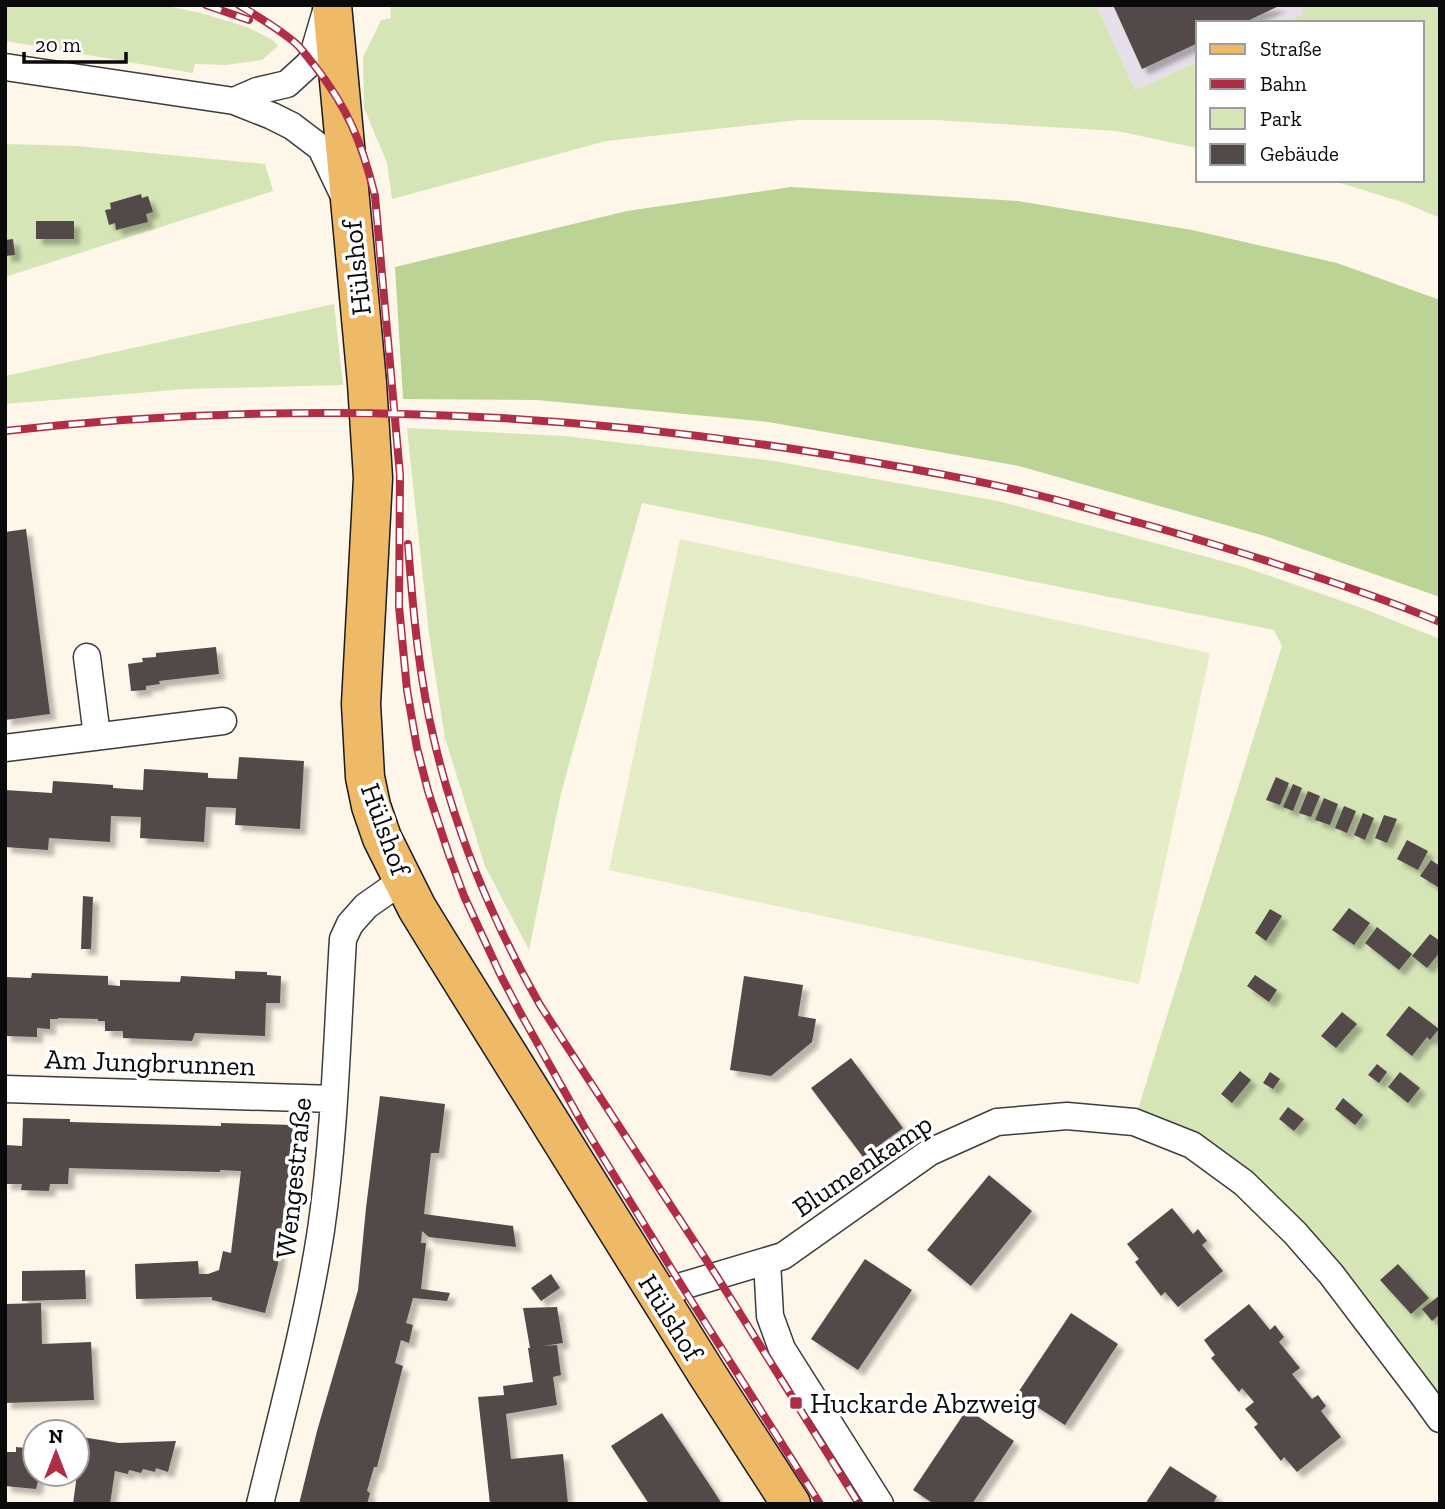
<svg xmlns="http://www.w3.org/2000/svg" width="1445" height="1509" font-family="'Zilla Slab',serif">
<defs>
<filter id="shadow"><feDropShadow dx="6" dy="6" stdDeviation="2" flood-color="#0004"/></filter>
</defs>
<rect width="100%" height="100%" fill="#fef6e9"/>
<path fill="#e6dfe9" d="M 1096,5 L 1304,5 L 1304,14 L 1285,23 L 1198,23 L 1198,62 L 1135,90 Z"/>
<path fill="#d5e5b6" d="M 5,5 L 162,5 L 201,13 L 247,27 L 273,40 L 278,46 L 262,60 L 225,65 L 195,64 L 193,73 L 5,41 Z
M 390,5 L 1096,5 L 1135,90 L 1198,62 L 1198,148 L 1117,131 L 935,120 L 798,120 L 606,141 L 392,199 L 387,163 L 364,108 L 363,57 L 381,20 L 391,18 Z
M 1304,5 L 1440,5 L 1440,218 L 1405,203 L 1331,180 L 1422,180 L 1422,23 L 1285,23 L 1303,14 Z
M 5,144 L 77,146 L 265,164 L 273,191 L 5,277 Z
M 334,304 L 343,385 L 186,389 L 5,404 L 5,376 Z
M 407,428 L 564,436 L 774,461 L 998,501 L 1241,566 L 1362,608 L 1440,639 L 1440,1419 L 1244,1183 L 1134,1122 L 1282,646 L 1274,630 L 642,503 L 561,793 L 529,950 L 485,866 L 445,738 L 429,634 Z"/>
<path fill="#bbd496" d="M 791,187 L 1018,201 L 1192,230 L 1337,263 L 1440,300 L 1440,597 L 1268,537 L 1019,466 L 768,422 L 537,400 L 403,399 L 395,267 L 627,211 Z"/>
<path fill="#e5edc7" d="M 680,539 L 1210,653 L 1139,984 L 609,870 Z"/>
<path fill="#524a48" filter="url(#shadow)" d="M 1113,5 L 1281,5 L 1243,23 L 1198,23 L 1198,43 L 1142,69 Z
M 141,194 L 142,198 L 148,196 L 153,212 L 146,214 L 148,222 L 116,230 L 115,223 L 109,225 L 105,210 L 111,209 L 110,203 Z
M 36,221 L 74,221 L 74,239 L 36,239 Z
M 13,239 L 15,255 L 5,256 L 5,240 Z
M 26,529 L 50,714 L 5,720 L 5,532 Z
M 216,647 L 219,674 L 159,681 L 160,684 L 146,686 L 146,690 L 131,691 L 128,664 L 143,662 L 142,658 L 156,657 L 156,653 Z
M 239,757 L 304,761 L 300,829 L 235,825 L 236,808 L 206,807 L 204,842 L 140,838 L 141,817 L 111,816 L 110,842 L 49,838 L 48,850 L 5,847 L 5,790 L 52,793 L 53,781 L 113,785 L 113,788 L 143,790 L 144,769 L 208,773 L 208,778 L 237,779 Z
M 1276,777 L 1289,783 L 1280,805 L 1266,800 Z
M 1293,784 L 1302,788 L 1293,811 L 1283,807 Z
M 1308,791 L 1320,796 L 1311,817 L 1299,813 Z
M 1324,798 L 1338,804 L 1330,825 L 1315,820 Z
M 1344,806 L 1356,811 L 1347,833 L 1335,828 Z
M 1363,813 L 1374,818 L 1365,840 L 1354,835 Z
M 1384,815 L 1397,819 L 1387,843 L 1375,838 Z
M 1407,840 L 1428,851 L 1418,870 L 1397,859 Z
M 1431,860 L 1440,866 L 1440,885 L 1438,887 L 1420,876 Z
M 83,896 L 93,897 L 91,949 L 81,949 Z
M 1349,908 L 1370,923 L 1354,945 L 1332,930 Z
M 1270,909 L 1282,916 L 1266,941 L 1255,933 Z
M 1377,927 L 1412,954 L 1399,970 L 1365,943 Z
M 1430,934 L 1440,941 L 1440,952 L 1427,968 L 1412,956 Z
M 235,971 L 267,972 L 267,975 L 281,976 L 280,1003 L 266,1003 L 265,1036 L 195,1033 L 192,1041 L 123,1038 L 123,1031 L 105,1031 L 105,1021 L 98,1021 L 98,1019 L 58,1018 L 58,1019 L 50,1019 L 50,1029 L 37,1028 L 37,1037 L 5,1036 L 5,977 L 31,978 L 32,973 L 108,976 L 108,985 L 120,986 L 120,980 L 180,982 L 181,976 L 235,979 Z
M 1255,975 L 1277,990 L 1269,1002 L 1247,986 Z
M 744,976 L 803,985 L 798,1016 L 816,1019 L 812,1042 L 771,1076 L 730,1070 Z
M 1409,1006 L 1439,1029 L 1430,1040 L 1427,1037 L 1412,1056 L 1386,1035 Z
M 1342,1012 L 1357,1024 L 1336,1048 L 1321,1036 Z
M 851,1058 L 903,1128 L 863,1157 L 811,1088 Z
M 1377,1064 L 1387,1072 L 1379,1083 L 1368,1075 Z
M 1240,1071 L 1251,1080 L 1232,1103 L 1221,1094 Z
M 1270,1072 L 1280,1079 L 1273,1089 L 1263,1083 Z
M 1400,1072 L 1420,1088 L 1408,1103 L 1388,1087 Z
M 380,1096 L 445,1104 L 439,1153 L 431,1153 L 424,1214 L 513,1226 L 516,1247 L 429,1237 L 422,1231 L 421,1243 L 426,1243 L 421,1289 L 450,1293 L 447,1301 L 413,1298 L 406,1323 L 413,1325 L 409,1343 L 401,1340 L 395,1363 L 403,1366 L 377,1467 L 374,1467 L 367,1491 L 370,1493 L 367,1504 L 299,1504 L 317,1431 L 358,1290 L 366,1208 Z
M 1343,1098 L 1363,1115 L 1355,1125 L 1335,1109 Z
M 1288,1107 L 1304,1119 L 1294,1131 L 1279,1119 Z
M 23,1118 L 70,1119 L 70,1122 L 221,1126 L 221,1123 L 294,1125 L 278,1264 L 265,1313 L 212,1300 L 212,1297 L 136,1299 L 135,1264 L 198,1261 L 199,1274 L 208,1274 L 219,1270 L 223,1251 L 231,1253 L 241,1171 L 220,1170 L 220,1172 L 69,1168 L 68,1184 L 50,1184 L 49,1191 L 21,1190 L 22,1184 L 5,1184 L 5,1153 L 6,1145 L 22,1146 Z
M 989,1175 L 1032,1211 L 971,1286 L 927,1250 Z
M 1172,1208 L 1193,1234 L 1198,1229 L 1207,1241 L 1202,1245 L 1223,1271 L 1178,1307 L 1165,1292 L 1161,1296 L 1135,1262 L 1139,1259 L 1127,1244 Z
M 865,1259 L 912,1290 L 858,1370 L 811,1339 Z
M 1398,1264 L 1429,1298 L 1411,1314 L 1380,1280 Z
M 85,1270 L 86,1299 L 22,1301 L 22,1271 Z
M 551,1274 L 560,1288 L 541,1301 L 531,1288 Z
M 1440,1295 L 1440,1314 L 1432,1321 L 1422,1309 Z
M 41,1303 L 42,1344 L 91,1342 L 94,1400 L 5,1403 L 5,1304 Z
M 1249,1304 L 1270,1330 L 1275,1325 L 1284,1337 L 1279,1342 L 1300,1368 L 1292,1374 L 1312,1399 L 1318,1395 L 1326,1406 L 1321,1411 L 1341,1437 L 1297,1472 L 1284,1457 L 1281,1461 L 1254,1427 L 1258,1424 L 1245,1409 L 1254,1402 L 1242,1388 L 1239,1392 L 1211,1358 L 1215,1355 L 1204,1340 Z
M 557,1307 L 563,1343 L 543,1346 L 557,1345 L 561,1375 L 553,1377 L 557,1405 L 506,1414 L 511,1459 L 563,1454 L 568,1504 L 490,1504 L 478,1397 L 504,1395 L 503,1386 L 533,1382 L 528,1348 L 530,1348 L 523,1308 Z
M 1071,1313 L 1118,1344 L 1065,1425 L 1017,1394 Z
M 967,1409 L 1014,1441 L 972,1504 L 934,1504 L 913,1490 Z
M 662,1413 L 713,1490 L 722,1504 L 649,1504 L 611,1446 Z
M 82,1437 L 119,1443 L 176,1441 L 168,1472 L 156,1468 L 155,1472 L 143,1469 L 141,1473 L 129,1470 L 128,1474 L 115,1471 L 110,1504 L 73,1504 Z
M 16,1447 L 35,1449 L 35,1474 L 40,1474 L 36,1489 L 5,1486 L 5,1452 L 16,1452 Z
M 1170,1466 L 1217,1496 L 1213,1504 L 1145,1504 Z"/>
<g fill="none" stroke-linecap="round" stroke-linejoin="round">
<defs>
<path id="street" d="M 5,67 L 234,101 L 272,116 L 292,126 L 321,148 L 342,192
M 234,101 L 257,91 L 287,84 L 311,62 L 326,11
M 87,657 L 97,736
M 5,748 L 223,721
M 5,1089 L 334,1099
M 767,1261 L 770,1316 L 782,1349 L 880,1504
M 659,1297 L 682,1286 L 783,1256 L 930,1152 L 997,1122 L 1067,1116 L 1134,1122 L 1192,1145 L 1244,1183 L 1295,1233 L 1331,1274 L 1422,1394 L 1440,1419
M 260,1504 C 282,1413 307,1322 321,1230 C 335,1133 337,1036 343,939 L 350,924 L 366,906 L 403,880"/>
<path id="primary" d="M 332,5 L 367,383 L 373,478 L 361,704 L 365,777 L 371,806 L 382,838 L 417,908 L 436,939 L 707,1374 L 791,1504"/>
</defs>
<use href="#street" stroke="#3d3d3d" stroke-width="29"/>
<use href="#primary" stroke="#1b1b1b" stroke-width="41"/>
<use href="#street" stroke="#fff" stroke-width="26"/>
<use href="#primary" stroke="#efba67" stroke-width="38"/>
<defs>
<path id="rail" d="M 206,5 L 249,20
M 239,5 C 257,16 276,27 293,41 C 302,48 307,57 314,65 C 348,108 362,143 375,196 L 400,475 L 399,606 L 407,690 L 417,748 L 428,791 L 449,855 L 464,896 L 501,976 L 521,1014 L 585,1128 L 682,1286 L 820,1504
M 5,431 C 278,400 554,410 825,454 C 896,466 971,478 1041,496 C 1074,504 1107,514 1140,523 C 1202,540 1262,559 1323,579 C 1362,592 1402,606 1440,622
M 408,544 C 413,611 419,679 435,744 C 457,836 493,922 540,1005 L 716,1275 L 859,1504"/>
</defs>
<use href="#rail" stroke="#b02d46" stroke-width="8"/>
<use href="#rail" stroke="#fff" stroke-width="5" stroke-dasharray="16" stroke-linecap="butt"/>
</g>
<rect fill="#b02d46" stroke="#fff" stroke-width="2.5" x="789" y="1396" width="14" height="14" rx="3.5"/>
<g text-anchor="middle" stroke-width="7" stroke-linejoin="round" paint-order="stroke">
<g font-size="28" fill="#0a0a0a" stroke="#fff">
<text transform="translate(356 268) rotate(-96)" y="10">Hülshof</text>
<text transform="translate(386 829) rotate(70)" y="10">Hülshof</text>
<text transform="translate(150 1062) rotate(2)" y="10">Am Jungbrunnen</text>
<text transform="translate(862 1165) rotate(-34)" y="10">Blumenkamp</text>
<text transform="translate(293 1178) rotate(-84)" y="10">Wengestraße</text>
<text transform="translate(671 1317) rotate(58)" y="10">Hülshof</text>
</g>
<g font-size="28" fill="#0a0a0a" stroke="#fff" text-anchor="start">
<text x="810" y="1413">Huckarde Abzweig</text>
</g>
</g>
<rect width="1445" height="1509" fill="none" stroke="#0a0a0a" stroke-width="14"/>
<rect x="1196" y="21" width="228" height="161" fill="#ffffff" stroke="#9d9d9d" stroke-width="2"/>
<rect x="1210" y="44" width="35" height="10" fill="#efba67" stroke="#9d9d9d" stroke-width="2"/>
<text x="1260" y="56" font-size="21" fill="#0a0a0a">Straße</text>
<rect x="1210" y="79" width="35" height="10" fill="#b02d46" stroke="#9d9d9d" stroke-width="2"/>
<text x="1260" y="91" font-size="21" fill="#0a0a0a">Bahn</text>
<rect x="1210" y="108" width="35" height="21" fill="#d5e5b6" stroke="#9d9d9d" stroke-width="2"/>
<text x="1260" y="126" font-size="21" fill="#0a0a0a">Park</text>
<rect x="1210" y="144" width="35" height="21" fill="#524a48" stroke="#9d9d9d" stroke-width="2"/>
<text x="1260" y="161" font-size="21" fill="#0a0a0a">Gebäude</text>
<g transform="translate(56 1453)"><circle r="33" fill="#ffffff" stroke="#9d9d9d" stroke-width="2"/>
<path d="M0-5L12 26L0 18L-12 26Z" fill="#b02d46"/>
<text y="-10" font-size="19" font-weight="bold" text-anchor="middle" fill="#0a0a0a">N</text>
</g>
<path d="M24 52v10h102v-10" fill="none" stroke="#0a0a0a" stroke-width="3.5"/>
<text x="35" y="52" font-size="21" fill="#0a0a0a" stroke="#ffffff" stroke-width="5" paint-order="stroke">20 m</text>
</svg>
